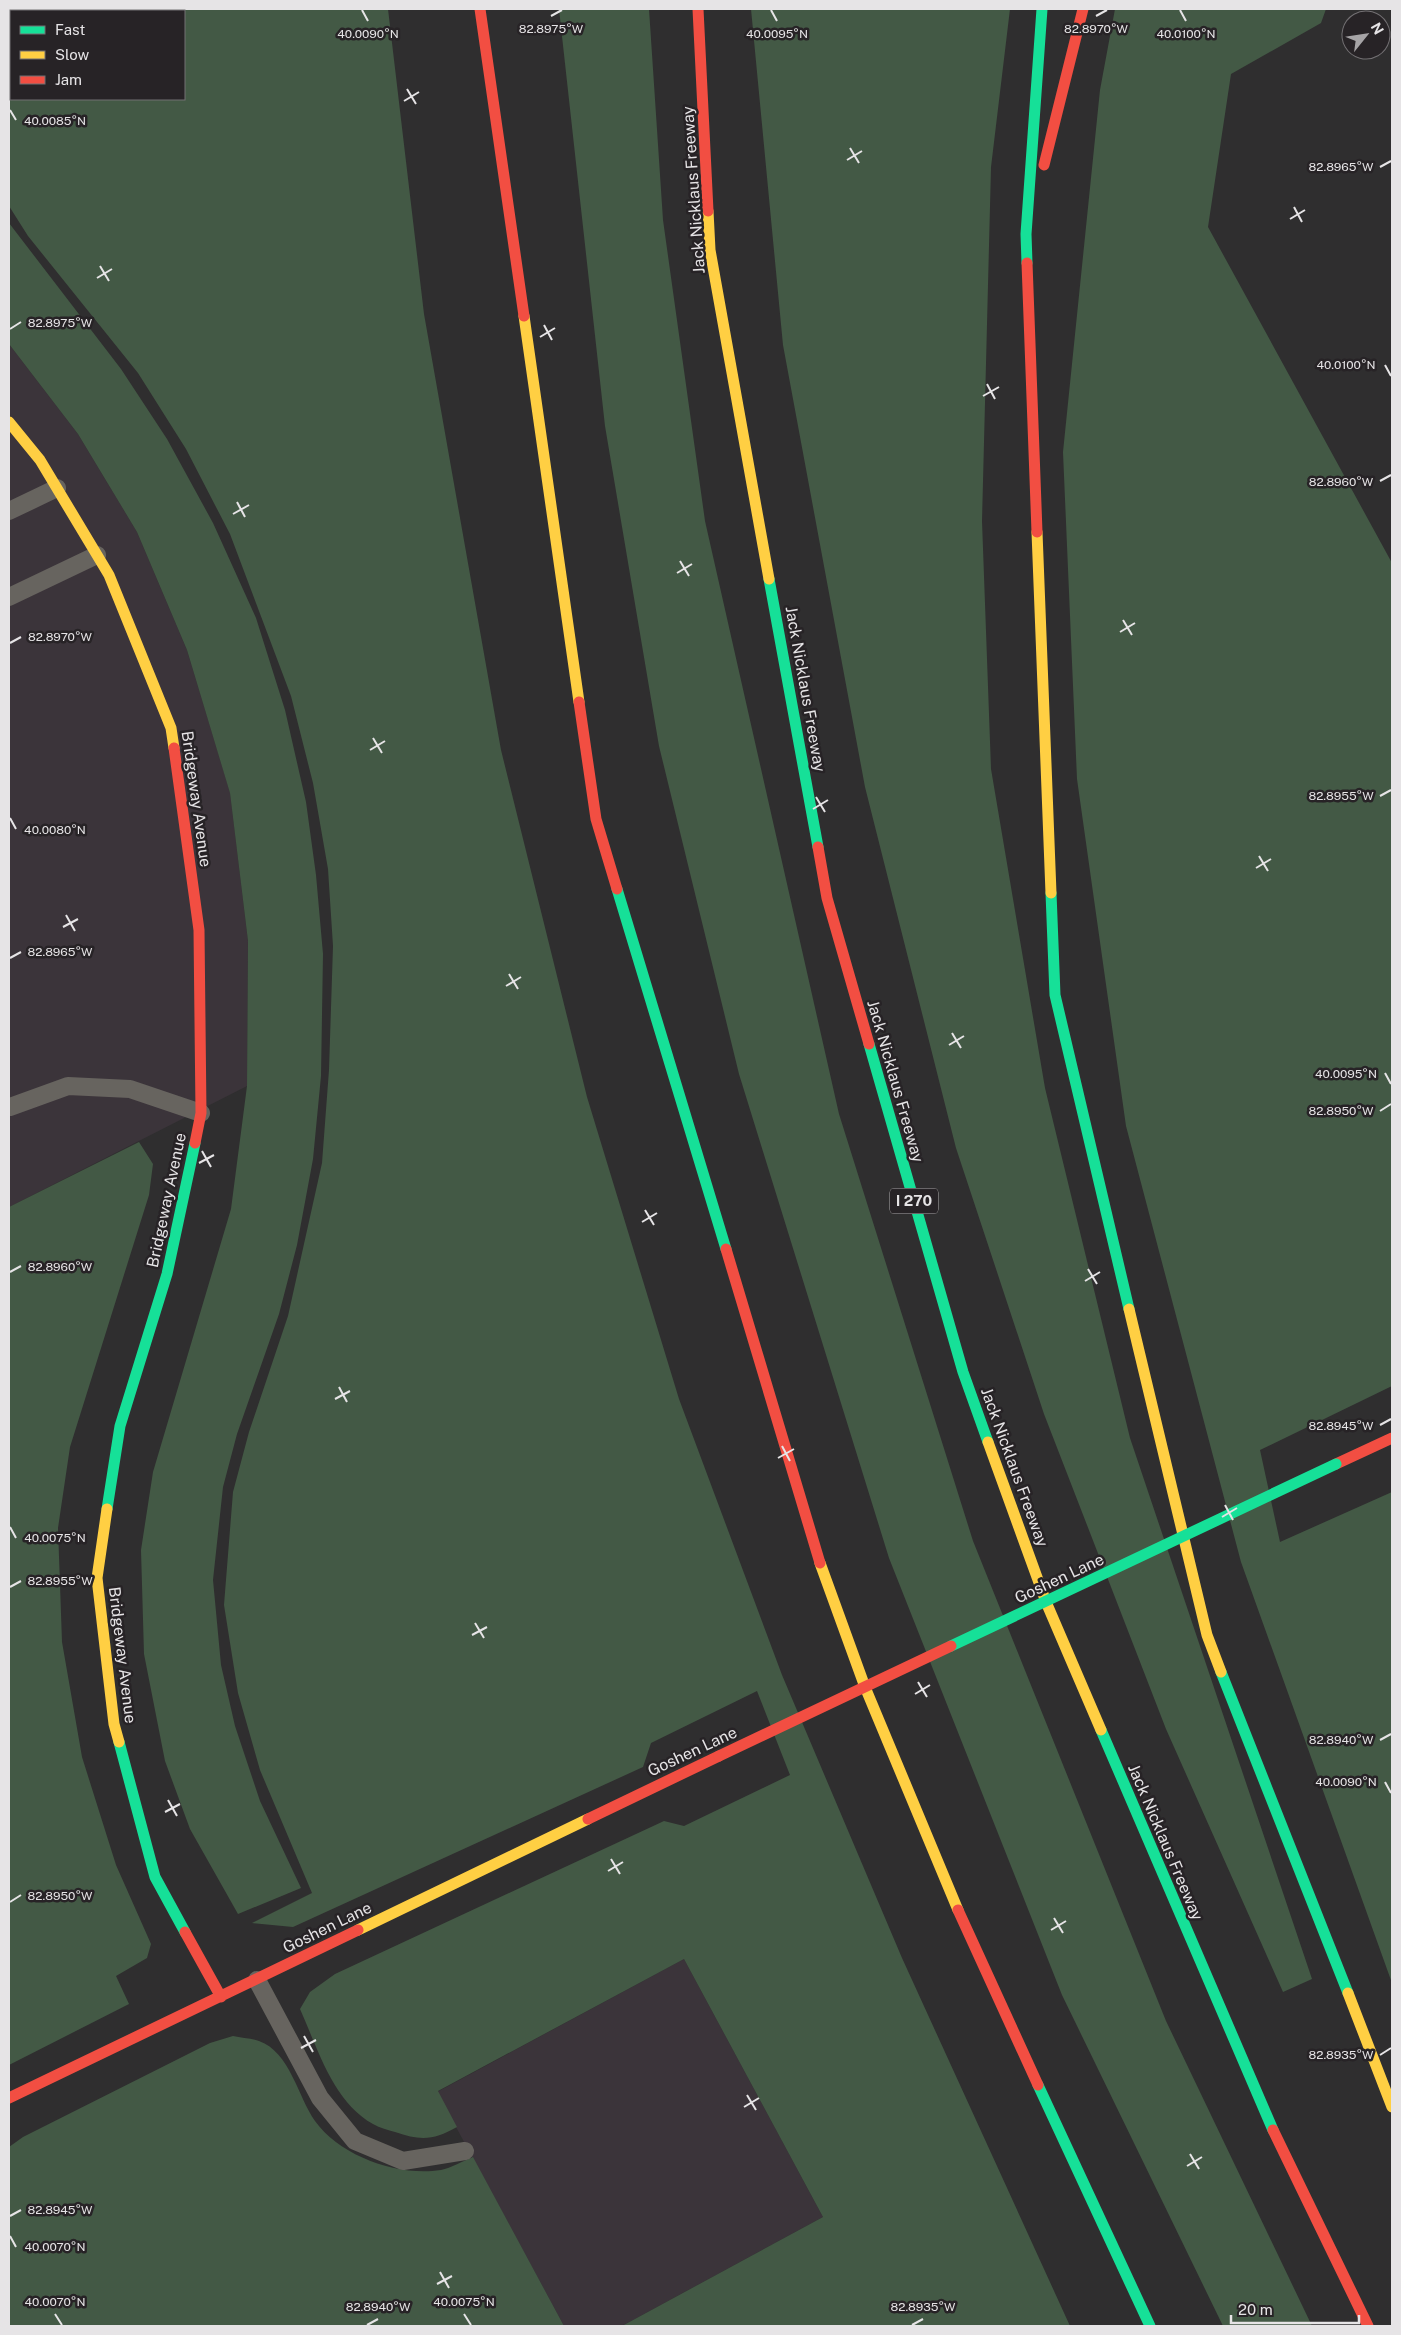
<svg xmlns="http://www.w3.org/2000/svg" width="1401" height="2335" font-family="'Public Sans',sans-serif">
<rect width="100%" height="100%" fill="#2f2e2f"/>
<path fill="#3b343a" d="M 9,9 L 130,9 L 125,11 L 11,11 L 11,64 L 9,65 Z
M 9,344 L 78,434 L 137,532 L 187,650 L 230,792 L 248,941 L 247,1086 L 9,1207 Z
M 684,1959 L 823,2217 L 622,2326 L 564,2326 L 437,2092 Z"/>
<path fill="#435945" d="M 130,9 L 388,9 L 424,314 L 501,750 L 587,1097 L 679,1399 L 782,1675 L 902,1958 L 1070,2326 L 622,2326 L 823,2217 L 684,1959 L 438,2091 L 457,2127 C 434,2140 421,2141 395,2132 C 388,2130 380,2128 373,2124 C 333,2102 318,2049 300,2009 L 310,1992 L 335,1974 L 664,1821 L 684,1826 L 790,1775 L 757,1691 L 651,1743 L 643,1767 L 293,1927 L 252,1923 L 312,1893 L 260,1770 L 238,1693 L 224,1605 L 233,1492 L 249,1432 L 288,1316 L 322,1163 L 329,1070 L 333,946 L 328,869 L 313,783 L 291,696 L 230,534 L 186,449 L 138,373 L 28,236 L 9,206 L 9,65 L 11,64 L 11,99 L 184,99 L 184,11 L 125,11 Z
M 559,9 L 649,9 L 663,220 L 705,521 L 839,1114 L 973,1541 L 1166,2021 L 1312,2326 L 1223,2326 L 1062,1995 L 889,1558 L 739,1074 L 659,746 L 605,426 Z
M 751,9 L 1010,9 L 991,167 L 982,521 L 991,769 L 1045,1088 L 1130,1438 L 1312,1979 L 1283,1992 L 1166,1729 L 1044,1414 L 956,1148 L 865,787 L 783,345 Z
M 1115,9 L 1326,9 L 1321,23 L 1231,74 L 1208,227 L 1392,563 L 1392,1386 L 1260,1450 L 1280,1542 L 1392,1492 L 1392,1983 L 1241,1562 L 1126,1126 L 1077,779 L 1063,452 L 1100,90 Z
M 9,223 L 121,369 L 167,439 L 213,523 L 256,618 L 285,710 L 306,802 L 316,875 L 323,954 L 321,1076 L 313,1159 L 297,1245 L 279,1314 L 237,1434 L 223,1487 L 213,1580 L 221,1665 L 235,1726 L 260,1801 L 301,1888 L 238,1914 L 190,1829 L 165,1761 L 144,1654 L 141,1550 L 153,1472 L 231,1209 L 247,1086 L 248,941 L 230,793 L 187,650 L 137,532 L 78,434 L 9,344 Z
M 139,1142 L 153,1164 L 149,1195 L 70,1447 L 58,1528 L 62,1642 L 82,1757 L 116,1865 L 151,1944 L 147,1958 L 116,1976 L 129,2004 L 9,2065 L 9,1207 Z
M 233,2036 C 241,2038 251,2038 259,2041 C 290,2052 298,2097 315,2121 C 340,2156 398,2177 441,2170 C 451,2168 463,2161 473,2157 L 564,2326 L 9,2326 L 9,2147 L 23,2137 L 210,2043 Z"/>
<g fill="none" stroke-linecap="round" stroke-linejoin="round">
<path stroke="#67645f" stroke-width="18" d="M 9,10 L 12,9
M 9,511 L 57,488
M 9,597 L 97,555
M 10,1107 L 68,1086 L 130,1089 L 201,1113
M 257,1980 L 320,2098 L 355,2141 L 403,2161 L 465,2151"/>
<path stroke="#16e098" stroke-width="11" d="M 1027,263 L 1026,234 L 1042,9
M 769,579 L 818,847
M 617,889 L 726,1249
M 1051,893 L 1055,995 L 1129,1309
M 869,1044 L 963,1372 L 988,1442
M 107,1509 L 120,1426 L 167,1274 L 195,1143
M 1221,1672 L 1348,1993
M 1101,1730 L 1273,2130
M 119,1742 L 155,1877 L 185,1932
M 1038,2085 L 1150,2326"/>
<path stroke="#ffcf43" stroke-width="11" d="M 708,211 L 710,250 L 769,579
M 524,316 L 579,702
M 9,422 L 40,460 L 109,575 L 171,728 L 174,748
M 1037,532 L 1051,893
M 1129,1309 L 1207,1635 L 1221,1672
M 988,1442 L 1046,1602 L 1101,1730
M 107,1509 L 97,1578 L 114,1724 L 119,1742
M 820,1563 L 865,1687 L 958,1910
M 358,1930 L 588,1819
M 1348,1993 L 1392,2107"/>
<path stroke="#f24e42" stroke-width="11" d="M 480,9 L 524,316
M 698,9 L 708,211
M 1044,165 L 1083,9
M 1027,263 L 1037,532
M 579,702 L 596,819 L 617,889
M 174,748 L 199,930 L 201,1113 L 195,1143
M 818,847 L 827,898 L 869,1044
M 726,1249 L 820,1563
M 1336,1464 L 1392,1438
M 588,1819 L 719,1756
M 958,1910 L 1038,2085
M 185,1932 L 221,1997
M 9,2098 L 358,1930
M 1273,2130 L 1368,2326"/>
<path stroke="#16e098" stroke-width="11" d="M 951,1646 L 1336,1464"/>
<path stroke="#f24e42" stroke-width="11" d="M 719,1756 L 951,1646"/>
</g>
<path fill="none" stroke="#e6e4e6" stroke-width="2" d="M 362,10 L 368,21M 771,10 L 777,21M 1180,10 L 1186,21M 551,16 L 562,10M 1096,16 L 1107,10M 407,89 L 416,104M 404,101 L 419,92M 10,110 L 16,120M 850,148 L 859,163M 847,160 L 862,151M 1380,167 L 1391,161M 1294,207 L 1302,222M 1290,219 L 1305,210M 100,266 L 109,281M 97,278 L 112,269M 544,325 L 552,340M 10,329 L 21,322M 540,337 L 555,328M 1385,365 L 1391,376M 987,384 L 995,399M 983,396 L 999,387M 1380,481 L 1391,475M 237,502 L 245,517M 233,514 L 249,505M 680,561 L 689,576M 677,573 L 692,564M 1123,620 L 1132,635M 1120,632 L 1135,623M 10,643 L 21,637M 373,738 L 382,753M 370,750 L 385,741M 1380,796 L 1391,790M 816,797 L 825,812M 813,809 L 828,800M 10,818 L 16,829M 1259,856 L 1268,871M 1256,868 L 1271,859M 66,915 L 75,931M 63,927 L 78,919M 10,958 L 21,952M 509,974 L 518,989M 506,986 L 521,977M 952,1033 L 961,1048M 949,1045 L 964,1036M 1385,1073 L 1391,1084M 1380,1111 L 1391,1104M 202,1151 L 211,1167M 199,1163 L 214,1155M 645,1210 L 654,1225M 642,1222 L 657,1213M 1088,1269 L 1097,1284M 10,1272 L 21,1266M 1085,1281 L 1100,1272M 339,1387 L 347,1402M 335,1399 L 350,1391M 1380,1425 L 1391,1419M 782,1446 L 790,1461M 778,1458 L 794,1449M 1225,1505 L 1233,1520M 1222,1517 L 1237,1508M 10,1527 L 16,1538M 10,1587 L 21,1581M 475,1623 L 484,1638M 472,1635 L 487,1627M 918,1682 L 927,1697M 915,1694 L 930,1685M 1380,1740 L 1391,1734M 1385,1782 L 1391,1793M 168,1800 L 177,1816M 165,1812 L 180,1804M 611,1859 L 620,1874M 608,1871 L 623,1862M 10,1902 L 21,1895M 1054,1918 L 1063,1933M 1051,1930 L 1066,1921M 304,2036 L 313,2052M 301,2048 L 316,2040M 1380,2055 L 1391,2048M 747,2095 L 756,2110M 744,2107 L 759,2098M 1190,2154 L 1199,2169M 1187,2166 L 1202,2157M 10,2216 L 21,2210M 10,2236 L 16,2247M 440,2272 L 449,2288M 437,2284 L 452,2276M 55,2314 L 62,2325M 464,2314 L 471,2325M 367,2325 L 378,2319M 912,2325 L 923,2319"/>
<g text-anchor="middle" stroke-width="5" stroke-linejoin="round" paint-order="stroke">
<rect fill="#272326" stroke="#adaaac" stroke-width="1" x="890" y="1188.5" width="48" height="25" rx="4"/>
<g font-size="15" font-weight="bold" fill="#e6e4e6">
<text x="914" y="1206">I 270</text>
</g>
<g font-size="16" fill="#e6e4e6" stroke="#272326">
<text transform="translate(693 190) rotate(-94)" y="6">Jack Nicklaus Freeway</text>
<text transform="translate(806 689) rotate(80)" y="6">Jack Nicklaus Freeway</text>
<text transform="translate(197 799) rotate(82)" y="6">Bridgeway Avenue</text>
<text transform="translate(896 1081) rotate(74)" y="6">Jack Nicklaus Freeway</text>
<text transform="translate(166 1200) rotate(-78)" y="6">Bridgeway Avenue</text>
<text transform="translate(1015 1467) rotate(70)" y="6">Jack Nicklaus Freeway</text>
<text transform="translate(1059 1578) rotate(-25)" y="6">Goshen Lane</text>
<text transform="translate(123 1655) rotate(83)" y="6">Bridgeway Avenue</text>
<text transform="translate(692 1751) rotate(-25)" y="6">Goshen Lane</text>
<text transform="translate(1166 1842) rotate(67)" y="6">Jack Nicklaus Freeway</text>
<text transform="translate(327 1927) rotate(-26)" y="6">Goshen Lane</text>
</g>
</g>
<g font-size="12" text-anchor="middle" fill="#e6e4e6" stroke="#272326" stroke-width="5" stroke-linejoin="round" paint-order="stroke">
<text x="551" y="33">82.8975°W</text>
<text x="1096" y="33">82.8970°W</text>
<text x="368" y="38">40.0090°N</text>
<text x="777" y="38">40.0095°N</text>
<text x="1186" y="38">40.0100°N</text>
<text x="55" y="125">40.0085°N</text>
<text x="1341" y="171">82.8965°W</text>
<text x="60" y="327">82.8975°W</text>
<text x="1346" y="369">40.0100°N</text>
<text x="1341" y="486">82.8960°W</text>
<text x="60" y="641">82.8970°W</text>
<text x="1341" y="800">82.8955°W</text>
<text x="55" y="834">40.0080°N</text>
<text x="60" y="956">82.8965°W</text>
<text x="1346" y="1078">40.0095°N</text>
<text x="1341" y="1115">82.8950°W</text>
<text x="60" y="1271">82.8960°W</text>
<text x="1341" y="1430">82.8945°W</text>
<text x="55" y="1542">40.0075°N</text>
<text x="60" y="1585">82.8955°W</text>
<text x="1341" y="1744">82.8940°W</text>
<text x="1346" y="1786">40.0090°N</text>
<text x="60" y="1900">82.8950°W</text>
<text x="1341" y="2059">82.8935°W</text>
<text x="60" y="2214">82.8945°W</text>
<text x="55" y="2251">40.0070°N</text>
<text x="55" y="2306">40.0070°N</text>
<text x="464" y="2306">40.0075°N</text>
<text x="378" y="2311">82.8940°W</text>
<text x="923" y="2311">82.8935°W</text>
</g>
<rect width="1401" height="2335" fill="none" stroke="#e6e4e6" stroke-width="20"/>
<rect x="10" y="10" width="175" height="90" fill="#272326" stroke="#737073"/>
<rect x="20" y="26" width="25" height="8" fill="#16e098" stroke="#737073"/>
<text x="55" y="35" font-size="15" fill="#e6e4e6">Fast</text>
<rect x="20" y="51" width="25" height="8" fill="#ffcf43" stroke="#737073"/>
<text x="55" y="60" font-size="15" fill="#e6e4e6">Slow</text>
<rect x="20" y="76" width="25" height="8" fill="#f24e42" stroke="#737073"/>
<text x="55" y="85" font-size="15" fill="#e6e4e6">Jam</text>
<g transform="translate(1366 35) rotate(60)"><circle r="24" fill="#272326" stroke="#737073"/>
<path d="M0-4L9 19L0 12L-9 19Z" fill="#a6a4a6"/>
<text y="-8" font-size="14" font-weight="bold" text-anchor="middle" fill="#e6e4e6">N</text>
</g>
<path d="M1231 2315v8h128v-8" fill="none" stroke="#e6e4e6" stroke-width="2.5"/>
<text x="1238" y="2315" font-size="15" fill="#e6e4e6" stroke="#272326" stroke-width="4" paint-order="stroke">20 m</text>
</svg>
